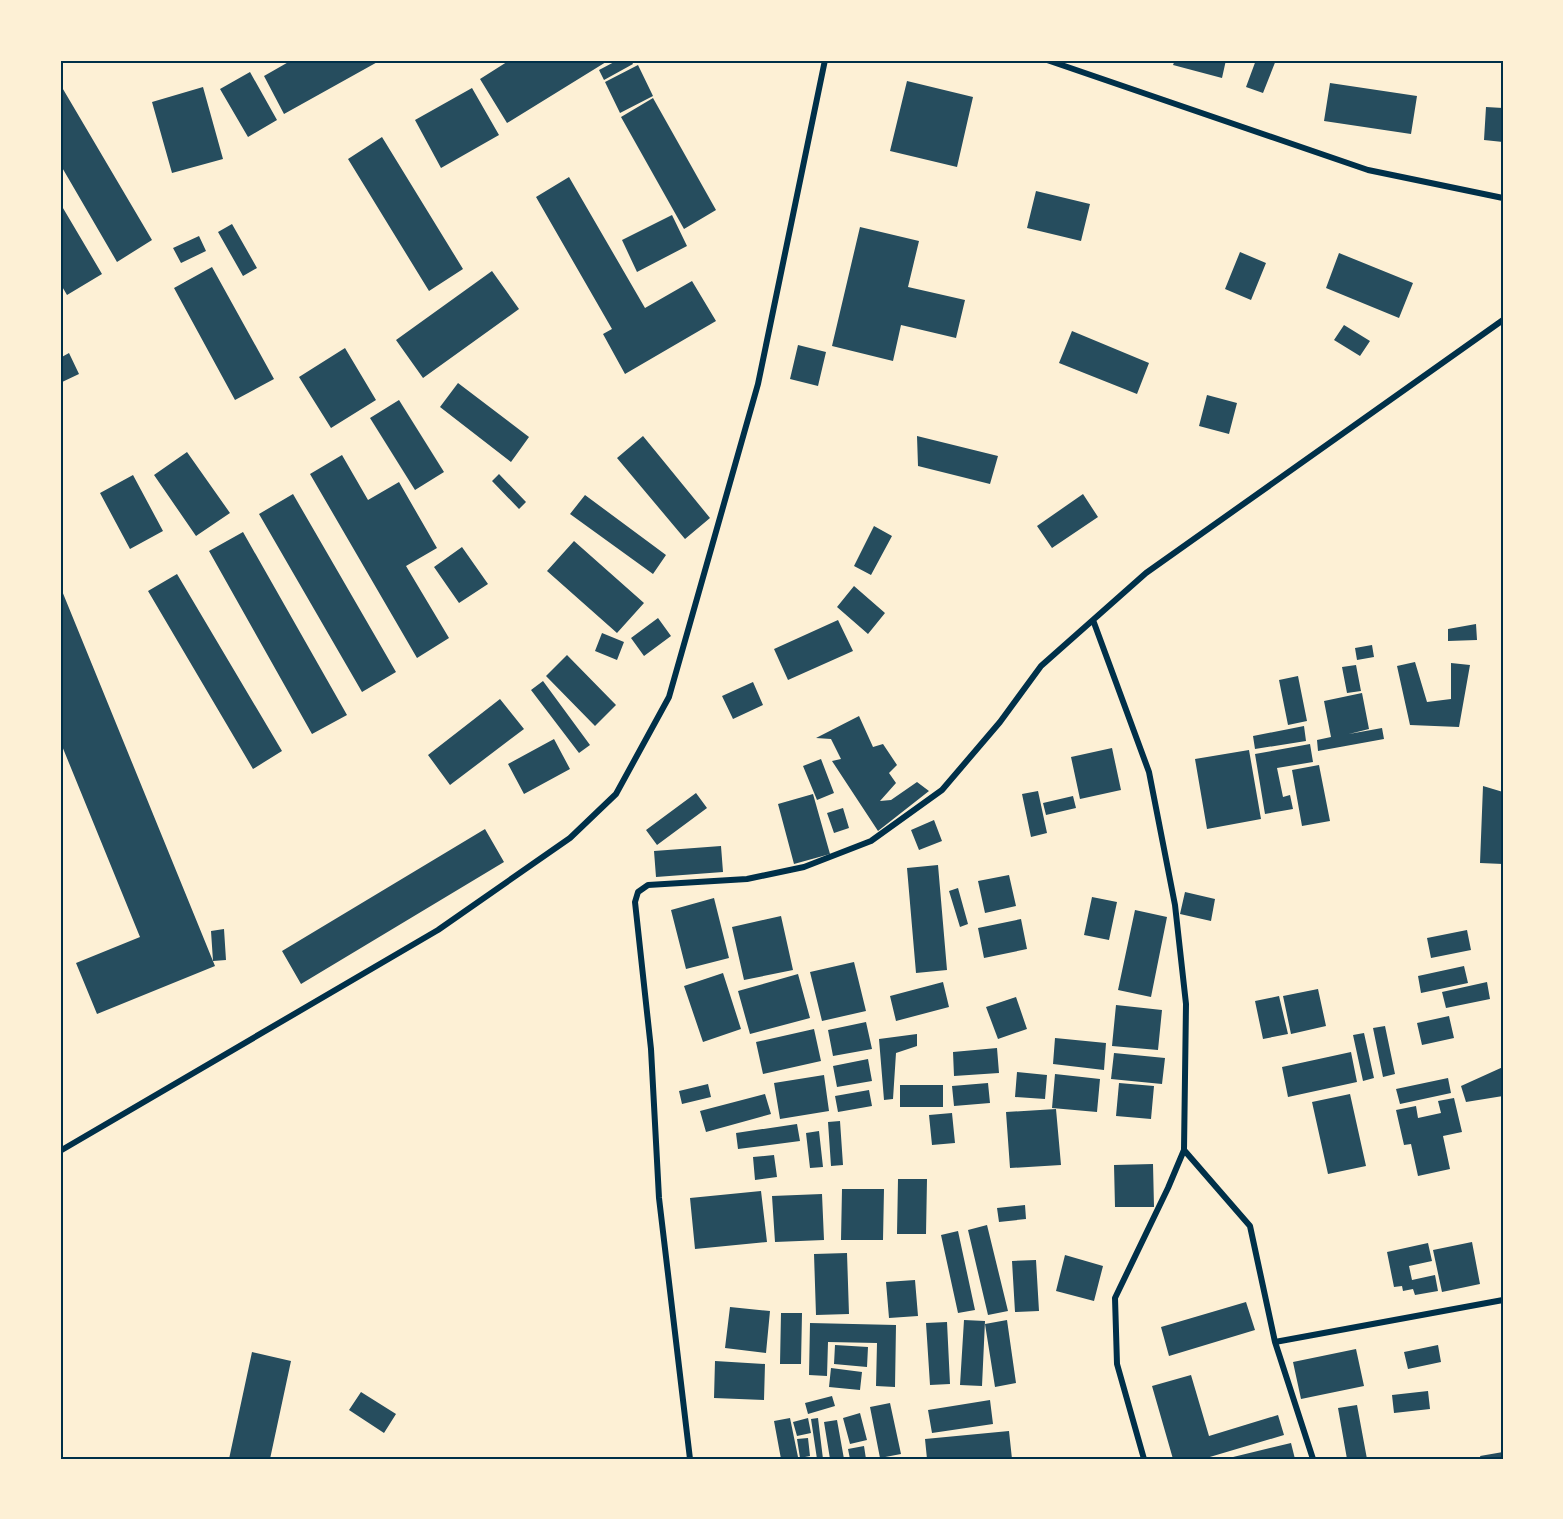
<svg xmlns="http://www.w3.org/2000/svg" width="1563" height="1519" font-family="Lato,sans-serif">
<rect width="100%" height="100%" fill="#fdf0d5"/>
<path fill="#264d5e" d="M 292,60 L 381,60 L 284,114 L 264,76 Z
M 510,60 L 604,60 L 606,62 L 507,123 L 480,79 Z
M 618,60 L 631,60 L 633,64 L 604,80 L 599,70 Z
M 1175,60 L 1226,60 L 1222,78 L 1173,65 Z
M 1256,60 L 1276,60 L 1263,93 L 1246,87 Z
M 638,65 L 653,96 L 620,113 L 605,82 Z
M 250,72 L 277,120 L 248,137 L 220,89 Z
M 907,81 L 973,97 L 957,167 L 890,151 Z
M 1330,83 L 1417,96 L 1411,134 L 1324,121 Z
M 60,84 L 152,240 L 117,262 L 60,164 Z
M 203,87 L 223,159 L 172,173 L 152,102 Z
M 472,88 L 499,135 L 441,168 L 415,120 Z
M 653,98 L 716,210 L 684,229 L 621,117 Z
M 1486,107 L 1503,108 L 1503,142 L 1484,140 Z
M 382,137 L 463,269 L 429,291 L 348,159 Z
M 569,177 L 645,308 L 692,281 L 716,321 L 625,374 L 603,334 L 612,329 L 536,197 Z
M 1036,191 L 1090,204 L 1081,241 L 1027,228 Z
M 60,203 L 102,274 L 67,295 L 60,283 Z
M 672,215 L 687,246 L 637,272 L 622,240 Z
M 232,224 L 257,268 L 243,276 L 218,232 Z
M 860,227 L 919,241 L 908,287 L 965,300 L 956,338 L 901,325 L 893,361 L 832,346 Z
M 199,236 L 206,251 L 181,263 L 173,248 Z
M 1240,252 L 1266,263 L 1251,300 L 1225,289 Z
M 1339,253 L 1413,283 L 1399,318 L 1326,288 Z
M 212,267 L 274,379 L 235,400 L 174,288 Z
M 492,271 L 519,309 L 423,378 L 396,340 Z
M 1344,325 L 1370,341 L 1360,356 L 1334,340 Z
M 1072,331 L 1149,363 L 1137,394 L 1059,363 Z
M 798,345 L 826,352 L 818,386 L 790,379 Z
M 345,348 L 376,400 L 331,428 L 299,377 Z
M 69,353 L 79,374 L 60,383 L 60,358 Z
M 458,383 L 529,437 L 511,462 L 440,407 Z
M 1207,395 L 1237,403 L 1229,434 L 1199,426 Z
M 399,400 L 444,472 L 415,490 L 370,418 Z
M 643,436 L 710,518 L 685,539 L 617,458 Z
M 917,436 L 998,456 L 990,484 L 918,466 Z
M 187,452 L 230,513 L 196,536 L 154,475 Z
M 342,455 L 368,500 L 399,482 L 437,548 L 406,566 L 449,638 L 417,658 L 310,474 Z
M 499,474 L 526,502 L 519,509 L 492,481 Z
M 133,475 L 163,531 L 130,549 L 100,493 Z
M 293,494 L 396,672 L 362,692 L 259,514 Z
M 1083,494 L 1098,517 L 1052,548 L 1037,526 Z
M 585,495 L 666,555 L 653,574 L 570,514 Z
M 874,526 L 892,536 L 871,575 L 854,566 Z
M 243,532 L 347,715 L 312,734 L 209,551 Z
M 574,541 L 644,603 L 617,633 L 547,571 Z
M 462,547 L 488,584 L 459,603 L 434,567 Z
M 177,574 L 282,751 L 253,769 L 148,591 Z
M 60,586 L 215,966 L 97,1014 L 76,963 L 140,937 L 60,741 Z
M 854,586 L 885,613 L 868,634 L 837,607 Z
M 658,618 L 671,636 L 644,656 L 631,638 Z
M 838,620 L 853,651 L 788,680 L 774,649 Z
M 1476,624 L 1477,640 L 1448,641 L 1448,629 Z
M 602,633 L 624,642 L 617,660 L 595,651 Z
M 1372,645 L 1374,657 L 1357,660 L 1355,648 Z
M 567,655 L 616,705 L 595,726 L 546,676 Z
M 1415,662 L 1427,702 L 1451,699 L 1451,663 L 1470,665 L 1459,727 L 1410,725 L 1397,666 Z
M 1356,665 L 1361,691 L 1347,693 L 1342,667 Z
M 1298,676 L 1307,721 L 1288,725 L 1279,680 Z
M 543,681 L 590,745 L 579,753 L 531,690 Z
M 753,682 L 763,705 L 733,719 L 722,696 Z
M 1362,693 L 1369,729 L 1349,734 L 1382,728 L 1384,739 L 1318,751 L 1317,740 L 1331,737 L 1324,701 Z
M 500,699 L 524,729 L 450,785 L 428,755 Z
M 859,716 L 873,747 L 883,744 L 897,765 L 889,773 L 896,783 L 880,801 L 891,800 L 917,782 L 929,791 L 878,831 L 832,761 L 841,759 L 831,739 L 816,738 Z
M 1304,726 L 1306,741 L 1255,749 L 1253,736 Z
M 554,739 L 570,769 L 524,794 L 508,764 Z
M 1310,744 L 1313,762 L 1277,768 L 1283,797 L 1290,795 L 1293,809 L 1265,814 L 1255,754 Z
M 1112,748 L 1121,790 L 1080,799 L 1071,757 Z
M 1249,750 L 1261,819 L 1207,829 L 1195,759 Z
M 821,759 L 834,793 L 817,800 L 803,766 Z
M 1319,765 L 1330,821 L 1302,826 L 1292,770 Z
M 1483,786 L 1503,792 L 1503,864 L 1480,863 Z
M 1038,791 L 1047,833 L 1031,837 L 1022,794 Z
M 696,793 L 707,808 L 657,845 L 646,830 Z
M 813,794 L 830,854 L 794,864 L 778,804 Z
M 1073,796 L 1076,808 L 1046,815 L 1043,803 Z
M 843,808 L 849,828 L 834,833 L 827,813 Z
M 934,820 L 942,841 L 919,850 L 911,830 Z
M 485,829 L 504,862 L 301,984 L 282,951 Z
M 721,846 L 723,872 L 656,877 L 654,851 Z
M 938,865 L 947,970 L 916,973 L 907,868 Z
M 1009,875 L 1016,906 L 985,913 L 978,881 Z
M 958,888 L 968,924 L 960,927 L 949,891 Z
M 1185,892 L 1215,899 L 1211,921 L 1180,914 Z
M 1092,897 L 1117,902 L 1109,940 L 1084,935 Z
M 714,898 L 729,958 L 686,969 L 671,910 Z
M 1135,910 L 1167,917 L 1151,997 L 1118,990 Z
M 781,916 L 793,970 L 744,980 L 732,927 Z
M 1021,919 L 1027,949 L 984,958 L 978,928 Z
M 224,929 L 226,960 L 213,961 L 211,931 Z
M 1467,930 L 1471,950 L 1431,958 L 1427,938 Z
M 854,962 L 866,1011 L 822,1021 L 810,972 Z
M 1464,966 L 1468,983 L 1421,993 L 1418,976 Z
M 723,973 L 741,1029 L 703,1042 L 684,986 Z
M 798,974 L 810,1018 L 750,1034 L 738,991 Z
M 943,982 L 949,1007 L 896,1021 L 890,996 Z
M 1487,982 L 1490,999 L 1446,1008 L 1442,992 Z
M 1318,989 L 1326,1026 L 1291,1034 L 1283,996 Z
M 1279,996 L 1288,1034 L 1263,1039 L 1255,1001 Z
M 1016,997 L 1027,1029 L 998,1039 L 986,1007 Z
M 1116,1005 L 1162,1010 L 1158,1050 L 1112,1046 Z
M 1449,1016 L 1454,1038 L 1422,1045 L 1417,1023 Z
M 866,1022 L 872,1049 L 833,1056 L 828,1030 Z
M 1385,1026 L 1395,1074 L 1383,1077 L 1373,1028 Z
M 814,1029 L 821,1061 L 763,1074 L 756,1042 Z
M 1364,1033 L 1374,1078 L 1363,1081 L 1353,1035 Z
M 917,1034 L 917,1046 L 896,1053 L 893,1099 L 884,1100 L 879,1039 Z
M 1055,1038 L 1106,1043 L 1104,1070 L 1053,1064 Z
M 997,1048 L 999,1073 L 954,1076 L 953,1052 Z
M 1351,1052 L 1357,1082 L 1288,1097 L 1282,1067 Z
M 1114,1053 L 1165,1058 L 1162,1084 L 1111,1079 Z
M 868,1059 L 872,1081 L 837,1087 L 833,1066 Z
M 1503,1067 L 1503,1096 L 1466,1102 L 1461,1086 Z
M 1017,1072 L 1047,1075 L 1045,1099 L 1015,1097 Z
M 1055,1074 L 1100,1079 L 1097,1112 L 1052,1108 Z
M 824,1075 L 829,1111 L 780,1119 L 774,1083 Z
M 1448,1078 L 1451,1093 L 1400,1104 L 1396,1089 Z
M 988,1083 L 990,1103 L 954,1106 L 952,1086 Z
M 1119,1083 L 1154,1086 L 1151,1119 L 1116,1116 Z
M 708,1084 L 711,1097 L 682,1104 L 679,1091 Z
M 900,1085 L 943,1085 L 943,1107 L 900,1107 Z
M 869,1090 L 872,1106 L 838,1112 L 835,1096 Z
M 765,1094 L 771,1114 L 706,1132 L 700,1111 Z
M 1350,1094 L 1366,1166 L 1328,1174 L 1312,1102 Z
M 1454,1098 L 1462,1132 L 1443,1136 L 1450,1169 L 1418,1176 L 1411,1144 L 1404,1145 L 1396,1110 L 1416,1106 L 1418,1118 L 1441,1113 L 1438,1101 Z
M 1056,1109 L 1061,1165 L 1010,1168 L 1006,1112 Z
M 952,1113 L 955,1143 L 932,1145 L 929,1115 Z
M 840,1121 L 843,1165 L 831,1166 L 828,1122 Z
M 797,1124 L 800,1141 L 738,1149 L 736,1133 Z
M 819,1131 L 823,1167 L 810,1168 L 806,1133 Z
M 774,1155 L 777,1177 L 755,1180 L 753,1157 Z
M 1153,1164 L 1154,1207 L 1115,1207 L 1114,1165 Z
M 898,1179 L 927,1179 L 926,1234 L 897,1234 Z
M 842,1189 L 884,1189 L 883,1240 L 841,1240 Z
M 761,1191 L 767,1242 L 695,1249 L 690,1198 Z
M 822,1194 L 824,1240 L 775,1242 L 772,1196 Z
M 1025,1205 L 1026,1219 L 999,1222 L 997,1208 Z
M 987,1225 L 1008,1311 L 988,1315 L 968,1230 Z
M 958,1231 L 975,1310 L 958,1313 L 941,1235 Z
M 1472,1242 L 1480,1284 L 1442,1292 L 1433,1250 Z
M 1428,1243 L 1432,1261 L 1409,1266 L 1412,1280 L 1435,1275 L 1438,1291 L 1415,1295 L 1413,1289 L 1403,1291 L 1402,1286 L 1394,1287 L 1387,1252 Z
M 847,1253 L 849,1314 L 816,1315 L 814,1254 Z
M 1065,1255 L 1103,1266 L 1094,1301 L 1056,1291 Z
M 1036,1260 L 1039,1311 L 1015,1312 L 1012,1261 Z
M 915,1280 L 918,1316 L 889,1318 L 886,1282 Z
M 1246,1302 L 1255,1330 L 1169,1356 L 1161,1327 Z
M 730,1307 L 770,1311 L 766,1353 L 725,1348 Z
M 781,1313 L 802,1313 L 801,1364 L 780,1364 Z
M 964,1320 L 985,1321 L 982,1386 L 960,1385 Z
M 1007,1320 L 1016,1383 L 995,1387 L 985,1324 Z
M 947,1322 L 950,1384 L 930,1385 L 926,1323 Z
M 810,1323 L 896,1325 L 895,1387 L 876,1386 L 877,1343 L 828,1342 L 827,1376 L 809,1375 Z
M 835,1345 L 868,1347 L 867,1367 L 834,1364 Z
M 1438,1345 L 1441,1362 L 1408,1369 L 1404,1352 Z
M 1356,1349 L 1364,1386 L 1301,1399 L 1293,1362 Z
M 252,1352 L 291,1361 L 270,1459 L 229,1459 Z
M 715,1361 L 765,1364 L 764,1400 L 714,1398 Z
M 831,1368 L 862,1372 L 860,1390 L 829,1387 Z
M 1191,1375 L 1209,1436 L 1278,1415 L 1284,1435 L 1203,1459 L 1173,1459 L 1152,1386 Z
M 1428,1391 L 1430,1409 L 1394,1413 L 1392,1395 Z
M 361,1392 L 396,1414 L 384,1433 L 349,1410 Z
M 832,1396 L 835,1406 L 808,1414 L 805,1403 Z
M 990,1400 L 993,1424 L 932,1433 L 928,1410 Z
M 890,1403 L 901,1454 L 880,1458 L 870,1407 Z
M 1357,1405 L 1367,1459 L 1347,1459 L 1338,1408 Z
M 860,1413 L 867,1440 L 850,1444 L 843,1418 Z
M 790,1418 L 798,1457 L 781,1459 L 774,1421 Z
M 808,1418 L 811,1433 L 797,1436 L 793,1422 Z
M 818,1418 L 823,1459 L 817,1459 L 811,1419 Z
M 837,1420 L 844,1459 L 830,1459 L 824,1422 Z
M 1009,1431 L 1012,1459 L 927,1459 L 925,1439 Z
M 808,1438 L 810,1456 L 800,1458 L 797,1439 Z
M 1291,1443 L 1295,1459 L 1229,1459 L 1229,1458 Z
M 864,1446 L 866,1459 L 850,1459 L 848,1449 Z
M 1503,1452 L 1503,1459 L 1481,1459 L 1480,1456 Z"/>
<g fill="none" stroke-linecap="round" stroke-linejoin="round">
<path stroke="#003049" stroke-width="6" d="M 1047,60 L 1368,170 L 1503,198
M 1093,620 L 1149,772 L 1175,905 L 1186,1004 L 1184,1150 L 1250,1226 L 1275,1342 L 1313,1459
M 60,1151 L 438,930 L 570,838 L 616,794 L 669,697 L 758,384 L 825,60
M 1275,1342 L 1503,1300
M 690,1459 L 659,1198 L 651,1049 L 635,902 L 638,892 L 648,885 L 747,879 L 804,867 L 871,841 L 942,790 L 1000,722 L 1041,666 L 1146,573 L 1503,320
M 1144,1459 L 1117,1364 L 1115,1298 L 1168,1188 L 1184,1150"/>
</g>
<rect width="1563" height="1519" fill="none" stroke="#fdf0d5" stroke-width="123"/>
<rect x="62" y="62" width="1440" height="1396" fill="none" stroke="#003049" stroke-width="2"/>
</svg>
